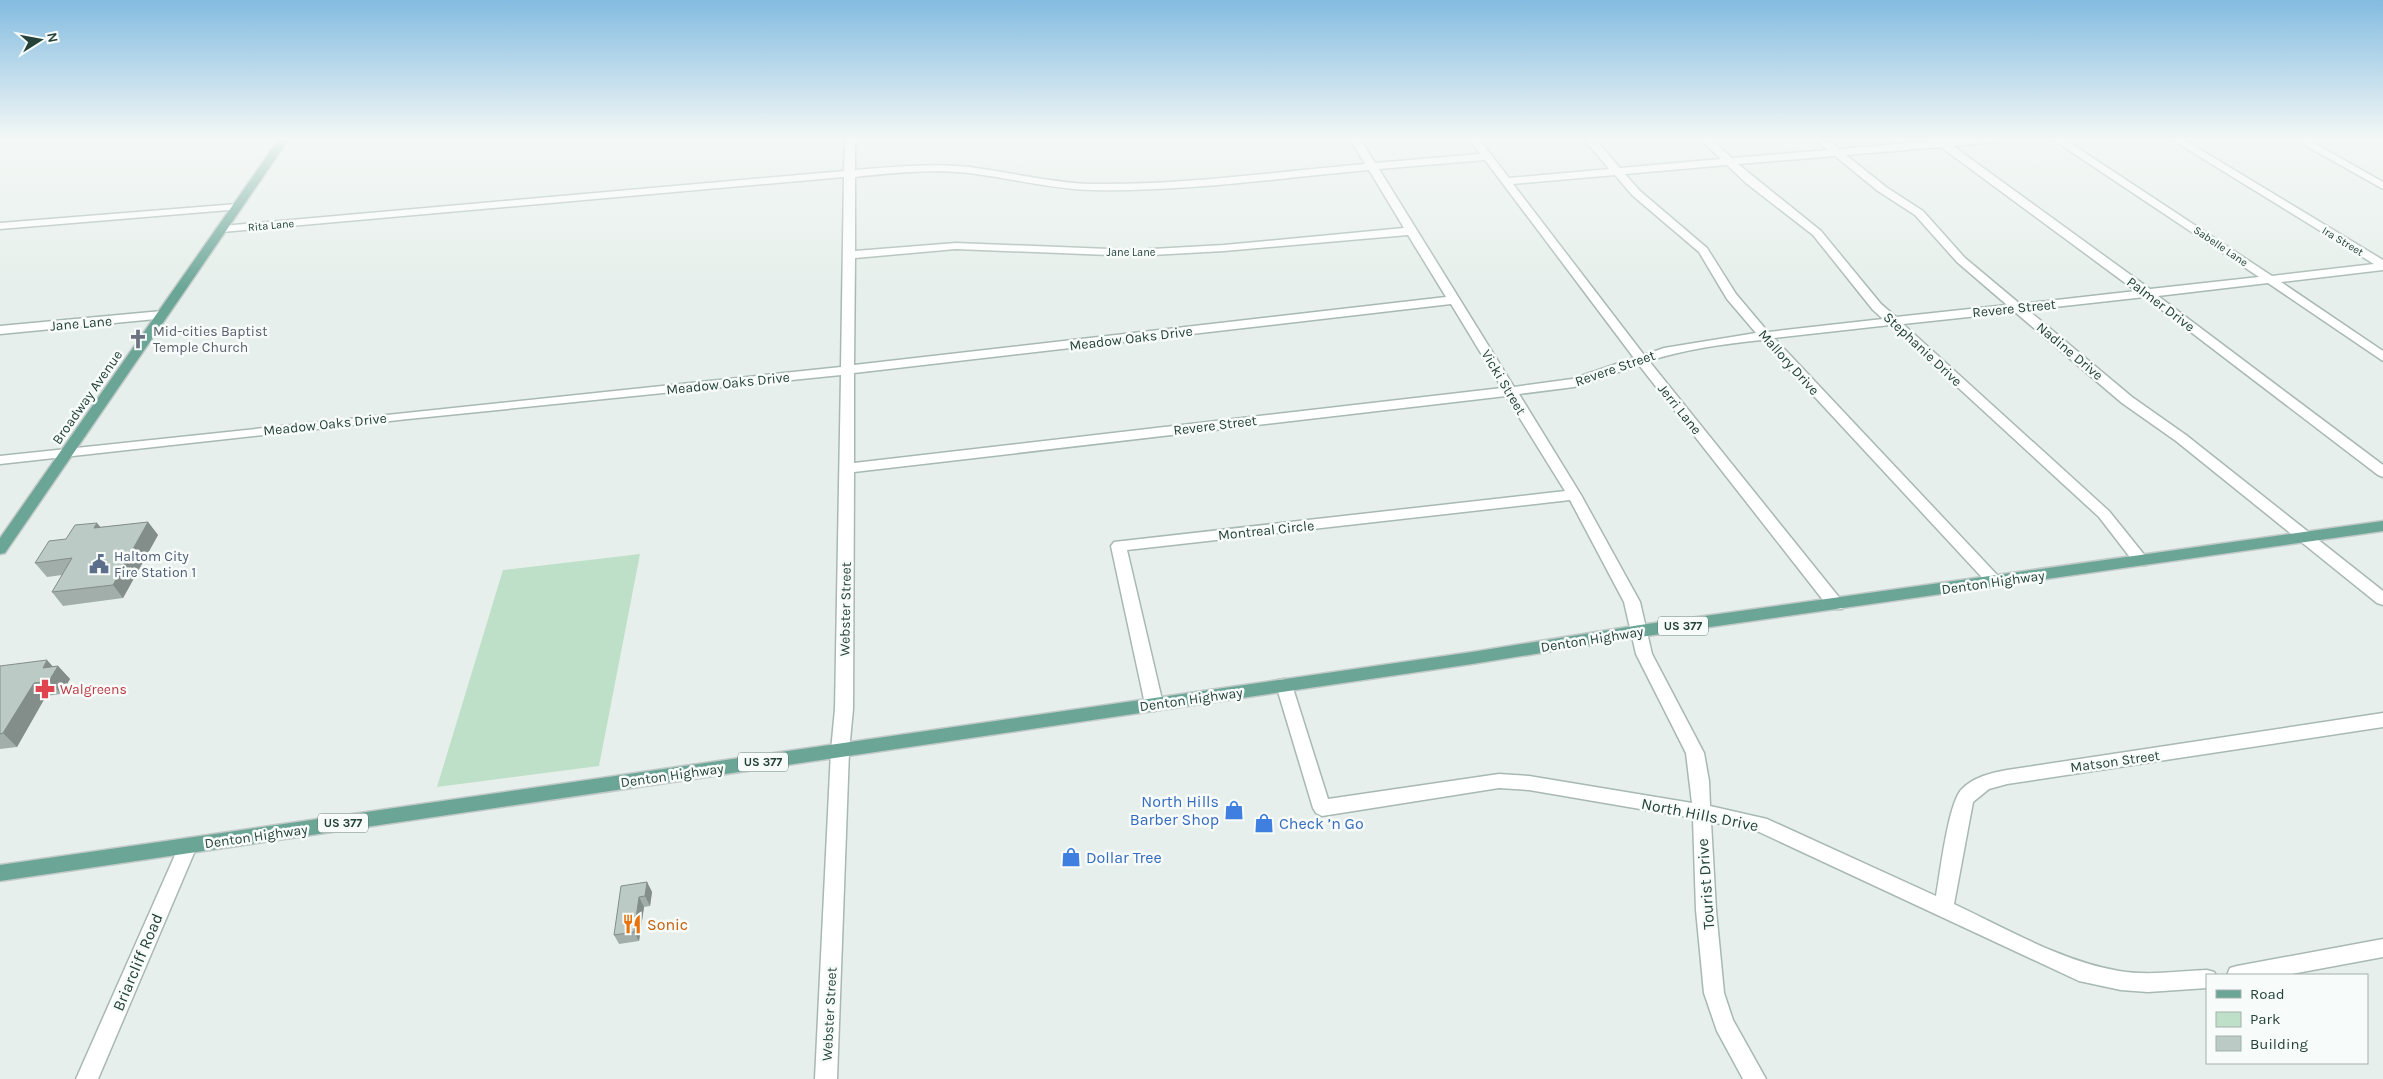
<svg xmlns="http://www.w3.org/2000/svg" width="2383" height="1079" font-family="Karla,sans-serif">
<rect width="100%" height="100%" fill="#e6efeb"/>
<path fill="#bfe0c8" d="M 640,554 L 599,766 L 437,787 L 503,570 Z"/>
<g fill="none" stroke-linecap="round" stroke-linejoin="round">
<defs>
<path id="minor" d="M 845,139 L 855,139 L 855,170 C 892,167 931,163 969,167 C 1010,172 1051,183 1093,184 C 1183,185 1275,172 1365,164 L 1350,139 L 1360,139 L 1375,163 L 1480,154 L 1469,139 L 1479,139 L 1509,178 L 1609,169 L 1584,139 L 1595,139 L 1620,168 L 1721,159 L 1700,139 L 1711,139 L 1732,158 L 1828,150 L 1815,139 L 1826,139 L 1839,149 L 1934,141 L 1932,139 L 2000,139 L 1995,142 L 1953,146 L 2150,289 L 2259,277 L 2052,139 L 2064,139 L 2272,276 L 2374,264 L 2171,139 L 2183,139 L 2383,260 L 2383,270 L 2281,282 L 2383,351 L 2383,361 L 2268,283 L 2158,296 L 2383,465 L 2383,477 L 2378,475 L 2145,297 L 2028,310 L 2132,397 L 2186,435 L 2383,591 L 2383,605 L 2377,603 L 2176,441 L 2122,403 L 2015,312 L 1903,324 L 2109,511 L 2146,557 L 2149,561 L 2146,565 L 2136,565 L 2099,517 L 1890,325 L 1774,338 L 2000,578 L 2003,582 L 2000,586 L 1990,586 L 1762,340 C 1724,344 1685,349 1649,361 L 1842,601 L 1844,605 L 1842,609 L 1830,609 L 1639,365 L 1574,387 L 1519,394 L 1581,495 L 1640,602 L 1652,654 L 1704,753 L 1709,781 L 1710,806 L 1767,819 L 1936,896 C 1940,874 1948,805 1961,790 C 1973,777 1991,773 2007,770 L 2383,713 L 2383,727 L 2007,784 L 1989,789 L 1973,802 L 1954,904 C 2007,929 2061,961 2119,971 C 2148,976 2178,971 2207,970 L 2214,972 L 2216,975 L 2207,975 L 2207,988 L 2148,992 L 2121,990 L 2079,981 L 1757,831 L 1711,822 L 1716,910 L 1724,993 L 1733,1020 L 1766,1079 L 1743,1079 L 1717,1031 L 1704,993 L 1696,910 L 1693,818 L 1529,790 L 1499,788 L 1322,816 L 1316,813 L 1313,808 L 1276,685 L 1278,680 L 1284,679 L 1290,680 L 1292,685 L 1328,799 L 1499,774 L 1529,776 L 1692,803 L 1686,753 L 1636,654 L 1624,602 L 1570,500 L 1127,550 L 1163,704 L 1160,709 L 1154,711 L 1148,709 L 1145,704 L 1111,546 L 1114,542 L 1565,491 L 1506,396 L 854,472 L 853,709 L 849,751 L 837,1079 L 815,1079 L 831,751 L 835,709 L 841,375 L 408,419 L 0,464 L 0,456 L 841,367 L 844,177 L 222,232 L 216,229 L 222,226 L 844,171 ZM 1941,147 L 2136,291 L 2020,304 L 1965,258 L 1923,211 L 1886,187 L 1846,155 ZM 1835,156 L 1878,191 L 1915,215 L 1957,262 L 2007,305 L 1896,317 L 1881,304 L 1821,231 L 1738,164 ZM 1485,160 L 1634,358 L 1572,379 L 1514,387 L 1379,169 ZM 1727,165 L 1746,183 L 1813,235 L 1873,310 L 1883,319 L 1768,332 L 1736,294 L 1707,248 L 1640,191 L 1625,174 ZM 1369,170 L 1404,228 L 1224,245 L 1134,250 L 956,243 L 855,251 L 855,177 C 892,173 931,169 969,173 C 1010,178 1051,189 1093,190 C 1185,192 1278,178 1369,170 ZM 1615,175 L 1632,195 L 1699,252 L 1727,299 L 1756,333 L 1664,348 L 1644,355 L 1513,184 ZM 1408,235 L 1446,297 L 854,365 L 855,258 L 956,249 L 1134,256 L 1224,251 ZM 1451,304 L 1502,388 L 854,463 L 854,373 Z
M 2294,139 L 2307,139 L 2383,182 L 2383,189 Z
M 237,204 L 241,205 L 241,209 L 0,229 L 0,223 Z
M 162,311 L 166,312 L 168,315 L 166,318 L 0,334 L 0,326 Z
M 188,838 L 195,840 L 197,846 L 98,1079 L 76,1079 L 179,846 L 181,840 Z
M 2383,939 L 2383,957 L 2286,975 L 2227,975 L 2230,968 L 2237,966 Z"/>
<path id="major" d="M 279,139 L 289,139 L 5,553 L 0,554 L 0,538 Z
M 2383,521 L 2383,531 L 1640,637 L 1472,664 L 0,881 L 0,865 L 1472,652 L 1640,625 Z"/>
</defs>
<use href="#minor" stroke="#a8b8b2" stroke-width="3"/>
<use href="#major" stroke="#c2cac8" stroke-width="3"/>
<use href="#minor" fill="#fff" fill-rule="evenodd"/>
<use href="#major" fill="#6aa596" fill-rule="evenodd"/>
</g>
<path fill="#a1aea9" d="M 148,522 L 158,535 L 123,598 L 63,606 L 52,592 L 62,575 L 47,577 L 35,563 L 66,539 L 101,527 Z
M 0,666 L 58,666 L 70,679 L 61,694 L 46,696 L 17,747 L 0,749 Z
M 647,882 L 652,892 L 650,906 L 644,907 L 639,941 L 619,944 L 614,935 Z"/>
<path fill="#838d89" d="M 148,522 L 158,535 L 123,598 L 113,585 Z
M 97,523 L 108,536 L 94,528 Z
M 47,660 L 56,670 L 58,666 L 70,679 L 61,694 L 49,681 L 43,668 Z
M 34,683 L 46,696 L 17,747 L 3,733 Z
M 647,882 L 652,892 L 650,906 L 645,896 Z
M 639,897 L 644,907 L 639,941 L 634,932 Z"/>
<path fill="#bbcac4" stroke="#838d89" d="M 148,522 L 113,585 L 52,592 L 72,558 L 35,563 L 49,541 L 66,539 L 75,525 L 97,523 L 94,528 Z
M 47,660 L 43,668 L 58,666 L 49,681 L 34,683 L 3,733 L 0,734 L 0,666 Z
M 647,882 L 645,896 L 639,897 L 634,932 L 614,935 L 621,886 Z"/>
<linearGradient id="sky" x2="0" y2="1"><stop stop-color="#84bce0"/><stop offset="0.48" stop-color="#f4f8f6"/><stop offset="1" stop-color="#f4f8f6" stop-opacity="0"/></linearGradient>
<rect width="2383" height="290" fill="url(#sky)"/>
<defs>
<symbol id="church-bare" viewBox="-9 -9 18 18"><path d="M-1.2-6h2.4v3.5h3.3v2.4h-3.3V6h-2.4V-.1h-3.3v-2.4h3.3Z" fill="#6b7280" stroke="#f7fbf9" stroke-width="2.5" paint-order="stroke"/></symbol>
<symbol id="civic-bare" viewBox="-9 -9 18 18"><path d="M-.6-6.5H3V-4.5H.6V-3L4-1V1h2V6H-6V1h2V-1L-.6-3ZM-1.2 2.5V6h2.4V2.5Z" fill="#5c6f8a" stroke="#f7fbf9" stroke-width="2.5" paint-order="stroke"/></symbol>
<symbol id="pharmacy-bare" viewBox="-9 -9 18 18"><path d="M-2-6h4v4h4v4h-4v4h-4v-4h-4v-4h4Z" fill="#e0444e" stroke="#f7fbf9" stroke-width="2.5" paint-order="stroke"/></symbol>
<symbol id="shop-bare" viewBox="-9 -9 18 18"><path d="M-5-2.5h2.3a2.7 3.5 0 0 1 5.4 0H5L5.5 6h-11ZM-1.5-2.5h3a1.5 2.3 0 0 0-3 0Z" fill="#3f7fe0" stroke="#f7fbf9" stroke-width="2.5" paint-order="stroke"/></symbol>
<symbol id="restaurant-bare" viewBox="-9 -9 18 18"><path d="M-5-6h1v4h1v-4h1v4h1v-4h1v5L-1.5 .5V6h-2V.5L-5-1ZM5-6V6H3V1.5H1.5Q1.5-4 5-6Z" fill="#e8710a" stroke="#f7fbf9" stroke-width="2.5" paint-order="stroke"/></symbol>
</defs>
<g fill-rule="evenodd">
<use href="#church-bare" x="124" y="325" width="28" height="28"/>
<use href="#civic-bare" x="85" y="550" width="28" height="28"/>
<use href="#pharmacy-bare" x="31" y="675" width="28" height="28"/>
<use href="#shop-bare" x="1220" y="796" width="28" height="28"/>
<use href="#shop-bare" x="1250" y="809" width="28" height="28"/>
<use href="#shop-bare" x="1057" y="843" width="28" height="28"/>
<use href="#restaurant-bare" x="618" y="910" width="28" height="28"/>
</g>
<g text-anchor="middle" stroke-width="5" stroke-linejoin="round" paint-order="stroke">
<g font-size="11" fill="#24423a" stroke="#f7fbf9">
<text transform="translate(271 225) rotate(-5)" y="4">Rita Lane</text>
<text transform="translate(2343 241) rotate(31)" y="4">Ira Street</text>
<text transform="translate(2221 246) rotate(34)" y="4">Sabelle Lane</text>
<text x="1131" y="256">Jane Lane</text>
</g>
<g fill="#f7fbf9" stroke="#637a73" stroke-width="1">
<rect x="1658" y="616.5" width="50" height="19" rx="4"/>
<rect x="738" y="752.5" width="50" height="19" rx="4"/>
<rect x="318" y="813.5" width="50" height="19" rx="4"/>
</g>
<g font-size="12" font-weight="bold" fill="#24423a">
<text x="1683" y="630">US 377</text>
<text x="763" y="766">US 377</text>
<text x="343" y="827">US 377</text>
</g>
<g font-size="14" fill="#24423a" stroke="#f7fbf9">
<text transform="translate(2161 304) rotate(37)" y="5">Palmer Drive</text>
<text transform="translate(2014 308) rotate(-6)" y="5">Revere Street</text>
<text transform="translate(81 323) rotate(-5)" y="5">Jane Lane</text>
<text transform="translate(1131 338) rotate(-7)" y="5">Meadow Oaks Drive</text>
<text transform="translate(1923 349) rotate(43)" y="5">Stephanie Drive</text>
<text transform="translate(2070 351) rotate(40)" y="5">Nadine Drive</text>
<text transform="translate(1789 362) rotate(48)" y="5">Mallory Drive</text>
<text transform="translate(1615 368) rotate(-19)" y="5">Revere Street</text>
<text transform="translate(1504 382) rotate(59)" y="5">Vicki Street</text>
<text transform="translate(728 383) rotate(-6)" y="5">Meadow Oaks Drive</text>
<text transform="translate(87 397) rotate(-55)" y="5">Broadway Avenue</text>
<text transform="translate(1680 409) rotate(51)" y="5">Jerri Lane</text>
<text transform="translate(325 424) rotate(-6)" y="5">Meadow Oaks Drive</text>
<text transform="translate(1215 425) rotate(-7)" y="5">Revere Street</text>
<text transform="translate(1266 530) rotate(-6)" y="5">Montreal Circle</text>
<text transform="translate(1993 582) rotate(-8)" y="5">Denton Highway</text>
<text transform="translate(845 609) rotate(-89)" y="5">Webster Street</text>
<text transform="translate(1592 639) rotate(-9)" y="5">Denton Highway</text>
<text transform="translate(1191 699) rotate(-8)" y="5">Denton Highway</text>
<text transform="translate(2115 761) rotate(-8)" y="5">Matson Street</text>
<text transform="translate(672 775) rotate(-8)" y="5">Denton Highway</text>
<text transform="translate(256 836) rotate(-8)" y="5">Denton Highway</text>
<text transform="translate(829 1014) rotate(-87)" y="5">Webster Street</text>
</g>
<g font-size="14" fill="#5b616d" stroke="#f7fbf9" text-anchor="start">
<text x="153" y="336">Mid-cities Baptist<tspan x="153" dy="16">Temple Church</tspan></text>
</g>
<g font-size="14" fill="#4e5e75" stroke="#f7fbf9" text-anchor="start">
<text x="114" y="561">Haltom City<tspan x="114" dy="16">Fire Station 1</tspan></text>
</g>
<g font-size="14" fill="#be3a42" stroke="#f7fbf9" text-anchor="start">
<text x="60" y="694">Walgreens</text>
</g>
<g font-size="16" fill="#366cbe" stroke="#f7fbf9" text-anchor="start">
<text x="1219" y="807" text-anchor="end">North Hills<tspan x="1219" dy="18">Barber Shop</tspan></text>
<text x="1279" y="829">Check ’n Go</text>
<text x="1086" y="863">Dollar Tree</text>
</g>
<g font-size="16" fill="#24423a" stroke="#f7fbf9">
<text transform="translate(1700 814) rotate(11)" y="6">North Hills Drive</text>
<text transform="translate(1705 884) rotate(-94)" y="6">Tourist Drive</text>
<text transform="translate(137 962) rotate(-67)" y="6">Briarcliff Road</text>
</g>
<g font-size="16" fill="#c56008" stroke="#f7fbf9" text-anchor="start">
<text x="647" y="930">Sonic</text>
</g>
</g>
<rect x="2206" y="974" width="162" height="90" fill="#f7fbf9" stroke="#a3b1ad"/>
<rect x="2216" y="990" width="25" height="8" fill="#6aa596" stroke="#a3b1ad"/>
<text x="2250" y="999" font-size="15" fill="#24423a">Road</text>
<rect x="2216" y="1012" width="25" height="15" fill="#bfe0c8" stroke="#a3b1ad"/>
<text x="2250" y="1024" font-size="15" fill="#24423a">Park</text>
<rect x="2216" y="1036" width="25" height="15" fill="#bbcac4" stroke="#a3b1ad"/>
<text x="2250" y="1049" font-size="15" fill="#24423a">Building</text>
<g transform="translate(40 40) rotate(79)" stroke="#f7fbf9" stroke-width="4" paint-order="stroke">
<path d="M0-4L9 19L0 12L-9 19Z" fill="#24423a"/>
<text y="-8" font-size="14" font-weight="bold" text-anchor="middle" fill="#24423a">N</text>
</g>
</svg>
